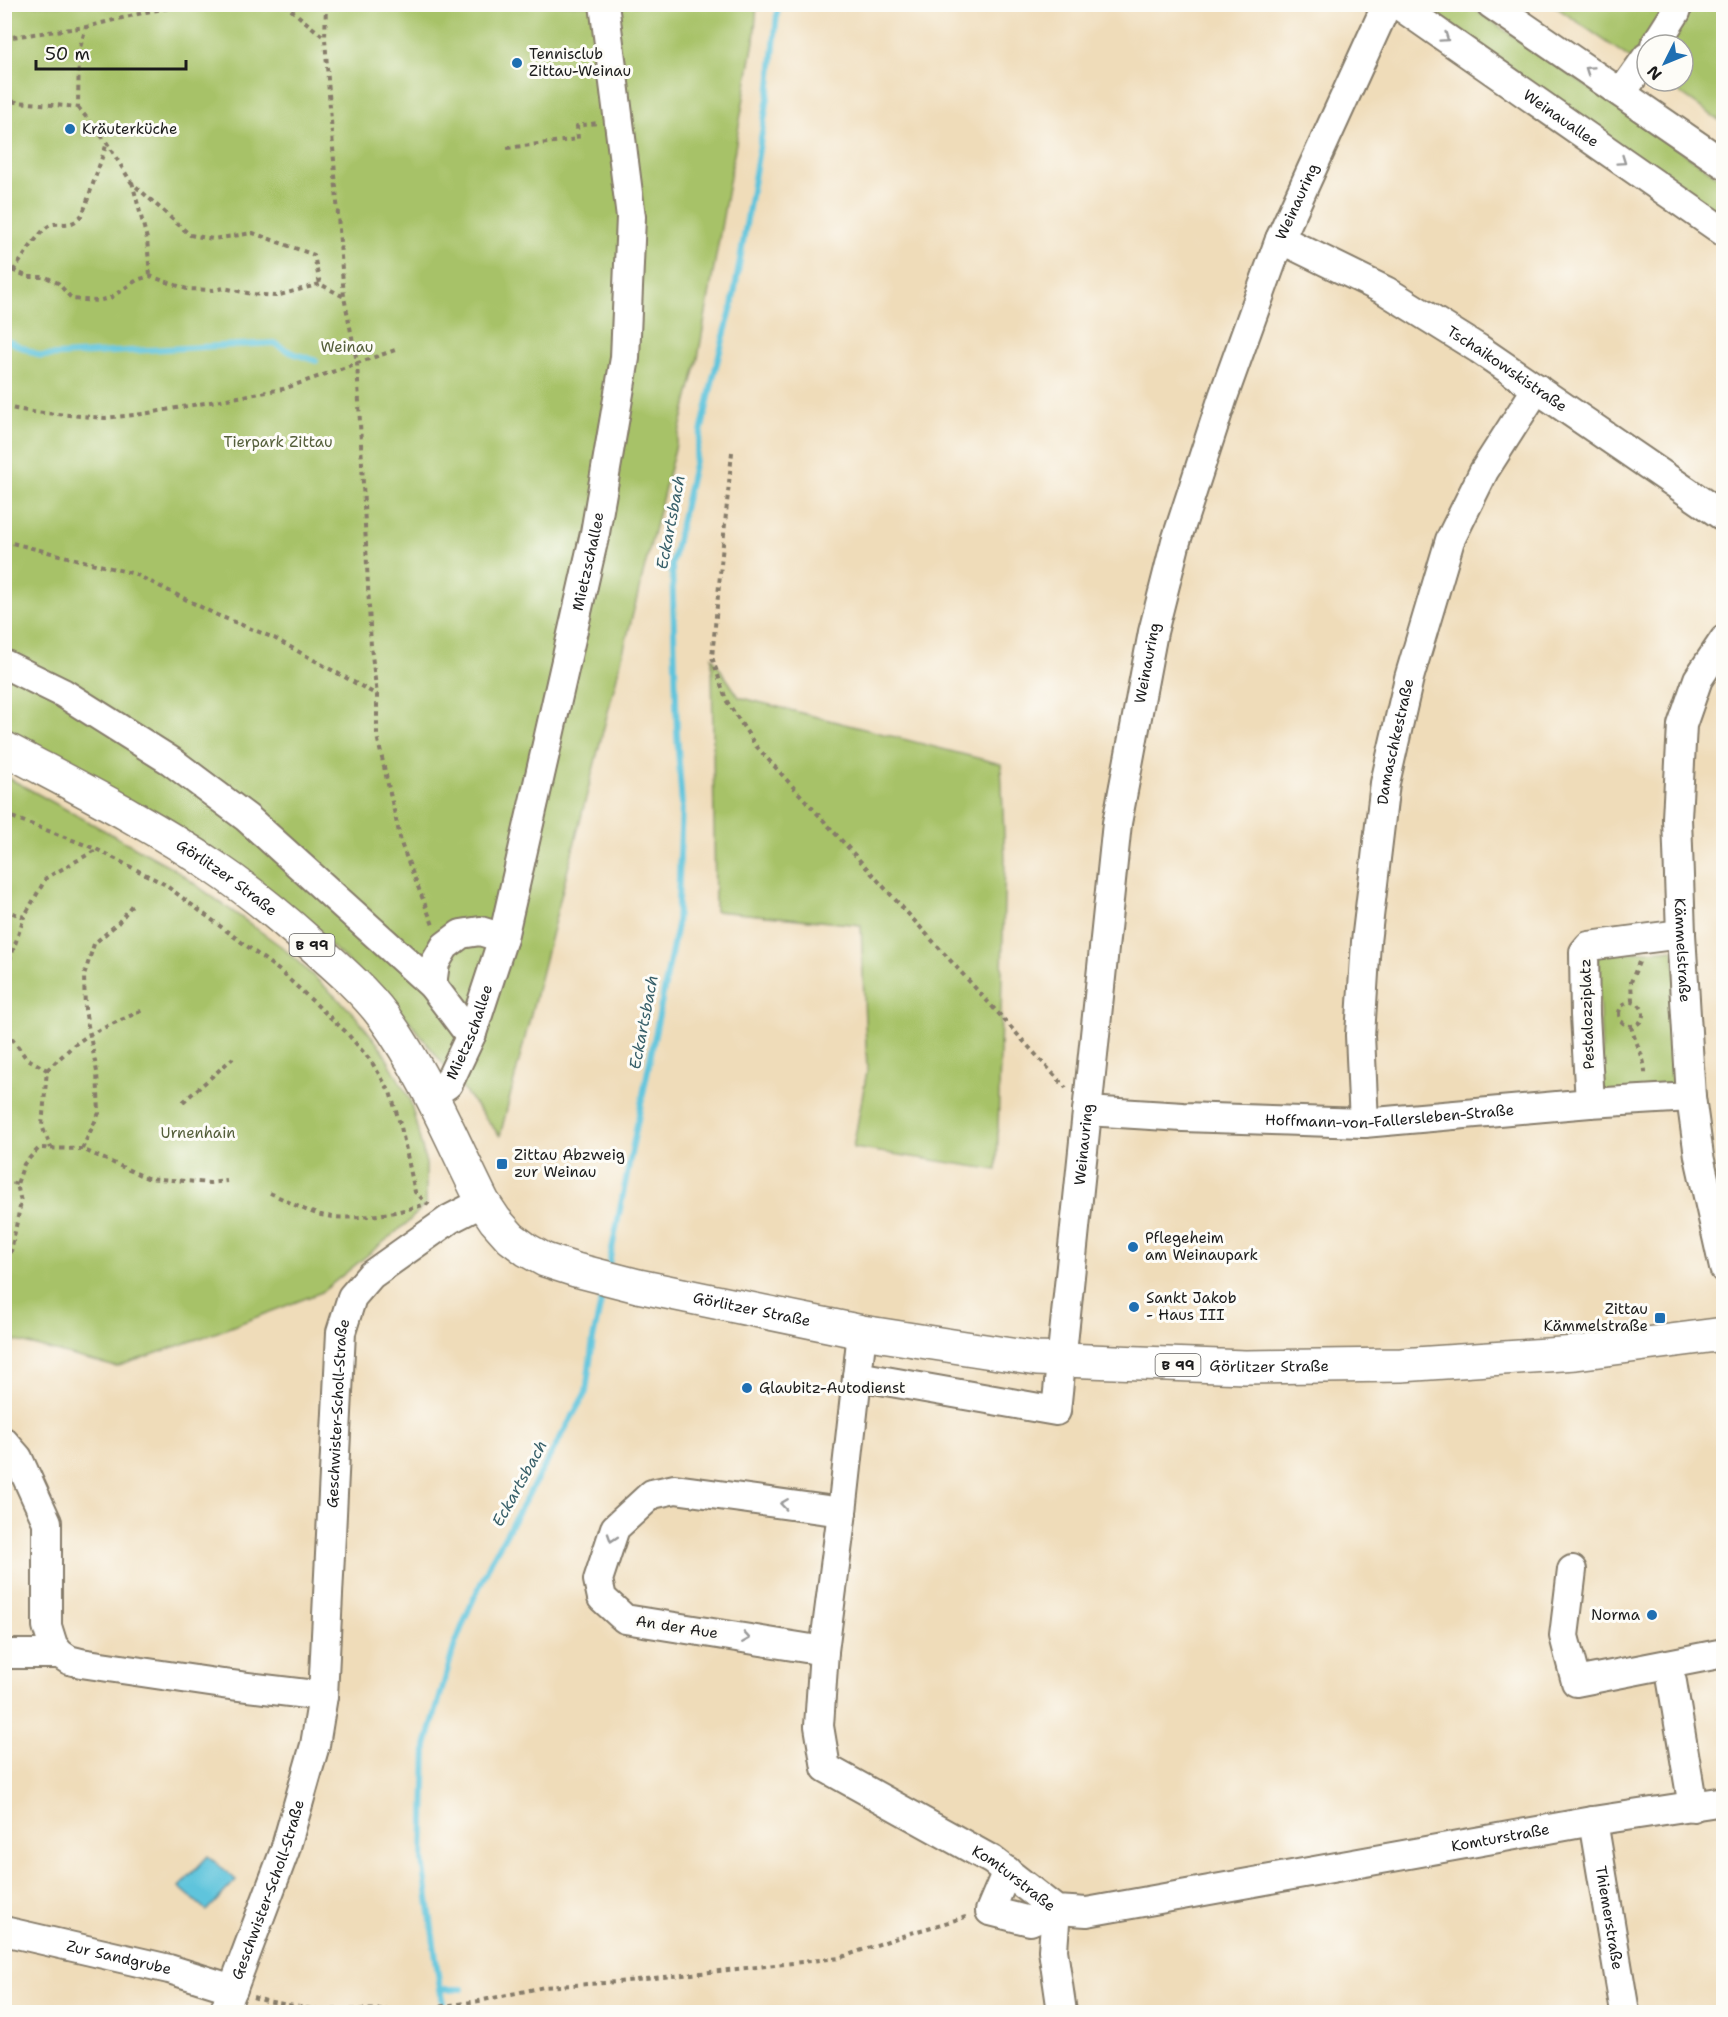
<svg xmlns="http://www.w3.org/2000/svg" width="1728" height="2017" font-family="'Shantell Sans',sans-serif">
<rect width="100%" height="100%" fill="#fdfcf7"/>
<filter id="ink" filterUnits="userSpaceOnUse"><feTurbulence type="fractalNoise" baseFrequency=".0167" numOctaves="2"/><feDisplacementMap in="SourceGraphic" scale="12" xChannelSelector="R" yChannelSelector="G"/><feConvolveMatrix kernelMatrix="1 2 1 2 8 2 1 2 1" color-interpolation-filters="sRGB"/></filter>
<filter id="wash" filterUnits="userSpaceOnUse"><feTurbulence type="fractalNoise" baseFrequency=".008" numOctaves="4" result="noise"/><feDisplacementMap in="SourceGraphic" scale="24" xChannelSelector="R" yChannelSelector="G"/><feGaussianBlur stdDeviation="1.35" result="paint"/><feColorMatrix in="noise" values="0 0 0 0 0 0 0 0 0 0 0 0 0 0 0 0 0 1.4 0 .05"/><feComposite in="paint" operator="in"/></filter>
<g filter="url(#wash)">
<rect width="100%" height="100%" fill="#efdcb9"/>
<path fill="#a7c268" stroke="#626f42" stroke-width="1.5" d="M 4,5 L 757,5 L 754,41 L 698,358 L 500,1136 L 406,1017 L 326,941 L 217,854 L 5,727 Z
M 1409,5 L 1468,5 L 1723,180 L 1723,224 Z
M 1553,5 L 1723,5 L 1723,123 L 1663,81 L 1683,81 L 1683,45 L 1647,45 L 1647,70 Z
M 712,657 L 739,697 L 1001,764 L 1005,859 L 997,1170 L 853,1148 L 867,1071 L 861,925 L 715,911 Z
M 5,776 L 171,867 L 282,947 L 353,1013 L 381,1048 L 410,1100 L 426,1164 L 426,1204 L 407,1223 L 322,1292 L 215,1333 L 116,1367 L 5,1338 Z
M 1674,949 L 1686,1090 L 1604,1098 L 1597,955 Z"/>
<path fill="#5fc4dc" stroke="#3e707c" stroke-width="1.5" d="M 208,1856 L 236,1880 L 207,1911 L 179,1887 Z"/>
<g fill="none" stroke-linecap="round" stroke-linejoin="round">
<path stroke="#5fc4dc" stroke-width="6" d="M 4,339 L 41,356 L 275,343 C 288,353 300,355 316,361
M 608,1269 L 677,925 L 682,806 L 677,734 L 672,564 L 714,374 L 732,306 L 770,86 L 778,4
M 440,1989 L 462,1989
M 445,2012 L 440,1989 L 423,1860 L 426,1746 L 454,1647 L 469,1609 L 492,1559 L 586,1392 L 593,1339 L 604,1288"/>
</g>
</g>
<g filter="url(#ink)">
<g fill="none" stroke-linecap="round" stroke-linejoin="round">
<defs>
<g id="minor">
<path id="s1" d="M 1397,4 L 1724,232"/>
<path d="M 1491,4 L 1724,164"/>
<path d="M 1655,45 L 1676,12 L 1678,4"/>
<path d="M 1622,92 L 1647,57"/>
<path id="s2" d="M 1280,239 L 1386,291 L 1479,349 L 1724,517"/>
<path id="s3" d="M 1724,640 L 1698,679 L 1682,725 L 1677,818 L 1681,934 L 1691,1097 L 1699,1156 L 1724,1268"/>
<path d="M 4,664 L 63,693 L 171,761 L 247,818 L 432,985 L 466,1030 L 472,1033"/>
<path d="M 432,985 L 435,963 L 445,946 L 461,934 L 480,931 L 503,938"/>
<path id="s4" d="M 430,1096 L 448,1084 L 472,1033 L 503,938 L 595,533 L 625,358 L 631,217 L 604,4"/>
<path d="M 1590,1103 L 1585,1015 L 1584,952 L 1589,946 L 1681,934"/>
<path id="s5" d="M 1087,1111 L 1183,1117 L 1364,1123 L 1590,1103 L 1691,1097"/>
<path id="s6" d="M 1364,1123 L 1360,1035 L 1366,942 L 1385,783 L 1409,678 L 1450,540 L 1484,471 L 1537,388"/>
<path id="s7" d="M 862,1332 L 842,1512 L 824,1651 L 819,1726 L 826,1768 L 992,1860 L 1056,1910 L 1087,1912 L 1593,1821 L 1724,1801"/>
<path id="s8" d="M 857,1376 L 1056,1411 L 1117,823 L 1153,632 L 1176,541 L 1223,397 L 1280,239 L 1387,4"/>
<path d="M 4,1442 L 18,1458 L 47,1522 L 47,1626 L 53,1645 L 60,1654 L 69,1660 L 81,1663 L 223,1684 L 323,1696"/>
<path d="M 1572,1570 L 1564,1636 L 1576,1682 L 1724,1653"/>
<path d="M 824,1651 L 625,1619 L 602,1598 L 598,1580 L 615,1528 L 652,1494 L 675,1489 L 842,1512"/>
<path d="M 4,1654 L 60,1654"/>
<path d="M 1672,1682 L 1693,1807"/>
<path id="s9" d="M 1593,1821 L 1625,2012"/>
<path d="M 1007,1871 L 990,1911 L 1030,1921 L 1056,1910"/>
<path d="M 1056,1910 L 1053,1950 L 1062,2012"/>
<path id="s10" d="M 4,1931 L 169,1969 L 233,1989"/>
<path id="s11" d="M 224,2012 L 285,1850 L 315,1745 L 323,1696 L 341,1332 L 352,1297 L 371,1275 L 450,1219 L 483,1202"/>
</g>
<g id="major">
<path id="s12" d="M 4,748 C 75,786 148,822 214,867 C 248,890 280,916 310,943 C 336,966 364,990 384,1017 C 425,1074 452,1140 483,1202 L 495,1220 L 511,1238 L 527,1250 L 545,1260 L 576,1270 L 638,1286 L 862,1332 L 1037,1359 L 1245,1367 L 1401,1365 L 1576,1353 L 1724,1334"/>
</g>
</defs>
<use href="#minor" stroke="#867c6a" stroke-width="32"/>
<use href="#major" stroke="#867c6a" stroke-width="36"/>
<path stroke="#867c6a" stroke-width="4" stroke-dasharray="4.5 4.5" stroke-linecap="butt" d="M 284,4 L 325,38
M 326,4 L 325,39 L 344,297 L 357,362 L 371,647 L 377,695 L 377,736 L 402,846 L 433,925
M 1457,4 L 1468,12
M 4,38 L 86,27 L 146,12 L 192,4
M 4,101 L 78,107 L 79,51 L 86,27
M 78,107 L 107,143 L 131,182 L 190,235 L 213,239 L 253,233 L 314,255 L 320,284 L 344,297
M 507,148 L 578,139 L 577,126 L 597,123
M 132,182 L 147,239 L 150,276
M 4,267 L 29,277 L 46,277 L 58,283 L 72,299 L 97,301 L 110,298 L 137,280 L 150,276 L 187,289 L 213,290 L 224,288 L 252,294 L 276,296 L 320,284
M 13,271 C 23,258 34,239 46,228 C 58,217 70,233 83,213 L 107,143
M 4,407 L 33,412 L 105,418 L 143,414 L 283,389 L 395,350
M 732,452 L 712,657 L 726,700 L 756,746 L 1066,1088
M 4,541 L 135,574 L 217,615 L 274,638 L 377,695
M 4,814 L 96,849 L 164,884 L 280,971 L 345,1031 L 371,1061 L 390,1092 L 401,1127 L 415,1192 L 429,1205
M 4,910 L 24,917 L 46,878 L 96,850
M 4,978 L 24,917
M 1632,1001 L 1631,982 L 1639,962
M1619 1014a12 12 0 1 1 24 0a12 12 0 1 1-24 0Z
M 1631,1026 C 1635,1044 1646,1057 1645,1076
M 4,1034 L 12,1038 L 26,1058 L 47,1070 L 42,1126 L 51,1148
M 47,1070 L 74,1045 L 90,1034 L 143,1010
M 183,1102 L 233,1058
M 82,1149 L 99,1113 L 97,1072 L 85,1010 L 84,976 L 94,944 L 118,923 L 132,905
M 4,1180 L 17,1184
M 270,1193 C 286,1200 304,1211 321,1215 C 350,1222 398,1213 426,1204
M 4,1254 L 10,1256 L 21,1202 L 17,1184 L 24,1164 L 39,1148 L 82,1149 L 147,1178 L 210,1183 L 227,1181
M 4,1273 L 10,1256
M 253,1997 L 266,2001 L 317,2010 L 422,2009 L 479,2001 L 544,1987 L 618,1982 L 839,1958 L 911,1933 L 969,1916"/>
<use href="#minor" stroke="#fff" stroke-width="28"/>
<use href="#major" stroke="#fff" stroke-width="33"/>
</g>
<defs><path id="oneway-chevron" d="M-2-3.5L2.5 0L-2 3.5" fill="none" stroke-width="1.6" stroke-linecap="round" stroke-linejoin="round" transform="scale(1.5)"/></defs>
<g stroke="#999">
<use href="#oneway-chevron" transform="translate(1445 38) rotate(35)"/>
<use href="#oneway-chevron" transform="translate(1589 70) rotate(-146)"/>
<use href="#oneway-chevron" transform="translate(1622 161) rotate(35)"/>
<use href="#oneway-chevron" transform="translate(784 1504) rotate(-172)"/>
<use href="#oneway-chevron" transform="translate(612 1538) rotate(108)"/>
<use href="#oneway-chevron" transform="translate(746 1638) rotate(9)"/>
</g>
</g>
<g fill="#1f6fb2" stroke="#fdfcf7" stroke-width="2">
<circle cx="517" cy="63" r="6"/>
<circle cx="70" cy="129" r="6"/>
<rect x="496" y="1158" width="12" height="12" rx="3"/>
<circle cx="1133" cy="1247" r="6"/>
<circle cx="1134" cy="1307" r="6"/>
<rect x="1654" y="1312" width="12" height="12" rx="3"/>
<circle cx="747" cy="1388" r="6"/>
<circle cx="1652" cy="1615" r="6"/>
</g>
<g text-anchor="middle" stroke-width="6" stroke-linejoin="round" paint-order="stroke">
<g fill="#fdfcf7" stroke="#605f5e" stroke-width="1.5">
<rect x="289.5" y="934" width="45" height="22" rx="4.5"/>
<rect x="1155.5" y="1354" width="45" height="22" rx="4.5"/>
</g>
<g font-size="14" font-weight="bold" fill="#1c1c1c">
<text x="312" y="950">B 99</text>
<text x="1178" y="1370">B 99</text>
</g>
<g font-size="15" fill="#1c1c1c" stroke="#fdfcf7" text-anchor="start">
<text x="529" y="59">Tennisclub<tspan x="529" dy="17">Zittau-Weinau</tspan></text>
<text x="82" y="134">Kräuterküche</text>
<text x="514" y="1160">Zittau Abzweig<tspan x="514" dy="17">zur Weinau</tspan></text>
<text x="1145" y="1243">Pflegeheim<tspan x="1145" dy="17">am Weinaupark</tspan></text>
<text x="1146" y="1303">Sankt Jakob<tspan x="1146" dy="17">- Haus III</tspan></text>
<text x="1648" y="1314" text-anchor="end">Zittau<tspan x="1648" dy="17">Kämmelstraße</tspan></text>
<text x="759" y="1393">Glaubitz-Autodienst</text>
<text x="1640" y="1620" text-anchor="end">Norma</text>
</g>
<g font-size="15" fill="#1c1c1c" stroke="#fdfcf7">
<text dy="5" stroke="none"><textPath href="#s1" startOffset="200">Weinauallee</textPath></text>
<text dy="5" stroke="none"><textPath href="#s8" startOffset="1442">Weinauring</textPath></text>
<text dy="5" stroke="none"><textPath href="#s2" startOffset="262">Tschaikowskistraße</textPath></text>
<text dy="5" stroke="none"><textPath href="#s4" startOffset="564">Mietzschallee</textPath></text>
<text dy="5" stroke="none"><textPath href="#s8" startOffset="956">Weinauring</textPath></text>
<text dy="5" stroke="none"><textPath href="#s6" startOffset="384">Damaschkestraße</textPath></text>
<text dy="5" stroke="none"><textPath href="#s12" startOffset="258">Görlitzer Straße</textPath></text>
<text dy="5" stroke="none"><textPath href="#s3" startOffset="321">Kämmelstraße</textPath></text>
<text transform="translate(1587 1014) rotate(-92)" y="5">Pestalozziplatz</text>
<text dy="5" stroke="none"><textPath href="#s4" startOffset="78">Mietzschallee</textPath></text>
<text dy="5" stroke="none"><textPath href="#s5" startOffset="303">Hoffmann-von-Fallersleben-Straße</textPath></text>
<text dy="5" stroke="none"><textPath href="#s8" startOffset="470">Weinauring</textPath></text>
<text dy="5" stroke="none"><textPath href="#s12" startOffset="978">Görlitzer Straße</textPath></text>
<text dy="5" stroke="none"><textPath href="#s12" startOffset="1500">Görlitzer Straße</textPath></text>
<text dy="5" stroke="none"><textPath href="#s11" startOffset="615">Geschwister-Scholl-Straße</textPath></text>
<text transform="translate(677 1627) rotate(9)" y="5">An der Aue</text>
<text dy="5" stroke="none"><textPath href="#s7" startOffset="1161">Komturstraße</textPath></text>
<text dy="5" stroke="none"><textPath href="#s7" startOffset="657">Komturstraße</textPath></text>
<text dy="5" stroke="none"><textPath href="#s11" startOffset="130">Geschwister-Scholl-Straße</textPath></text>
<text dy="5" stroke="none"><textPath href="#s9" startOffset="98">Thiemerstraße</textPath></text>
<text dy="5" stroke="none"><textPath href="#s10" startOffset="118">Zur Sandgrube</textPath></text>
</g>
<g font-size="15" fill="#545e3a" stroke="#fdfcf7">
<text x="347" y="352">Weinau</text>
<text x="278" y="447">Tierpark Zittau</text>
<text x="198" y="1138">Urnenhain</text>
</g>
<g font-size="16" font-style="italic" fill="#375f69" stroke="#fdfcf7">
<text transform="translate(670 522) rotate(-79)" y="6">Eckartsbach</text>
<text transform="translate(643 1022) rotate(-79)" y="6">Eckartsbach</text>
<text transform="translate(519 1483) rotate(-61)" y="6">Eckartsbach</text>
</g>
</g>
<rect width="1728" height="2017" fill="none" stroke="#fdfcf7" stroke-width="24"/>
<g transform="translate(1665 63) rotate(227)"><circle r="28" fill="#fdfcf7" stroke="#a3a29f" stroke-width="1.5"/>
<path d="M0-4.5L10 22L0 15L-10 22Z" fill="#1f6fb2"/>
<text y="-9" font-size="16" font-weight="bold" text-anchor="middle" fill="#1c1c1c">N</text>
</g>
<path d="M36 60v9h150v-9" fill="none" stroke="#1c1c1c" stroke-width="3"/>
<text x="45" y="60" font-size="18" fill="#1c1c1c" stroke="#fdfcf7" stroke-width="4.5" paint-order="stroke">50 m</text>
</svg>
